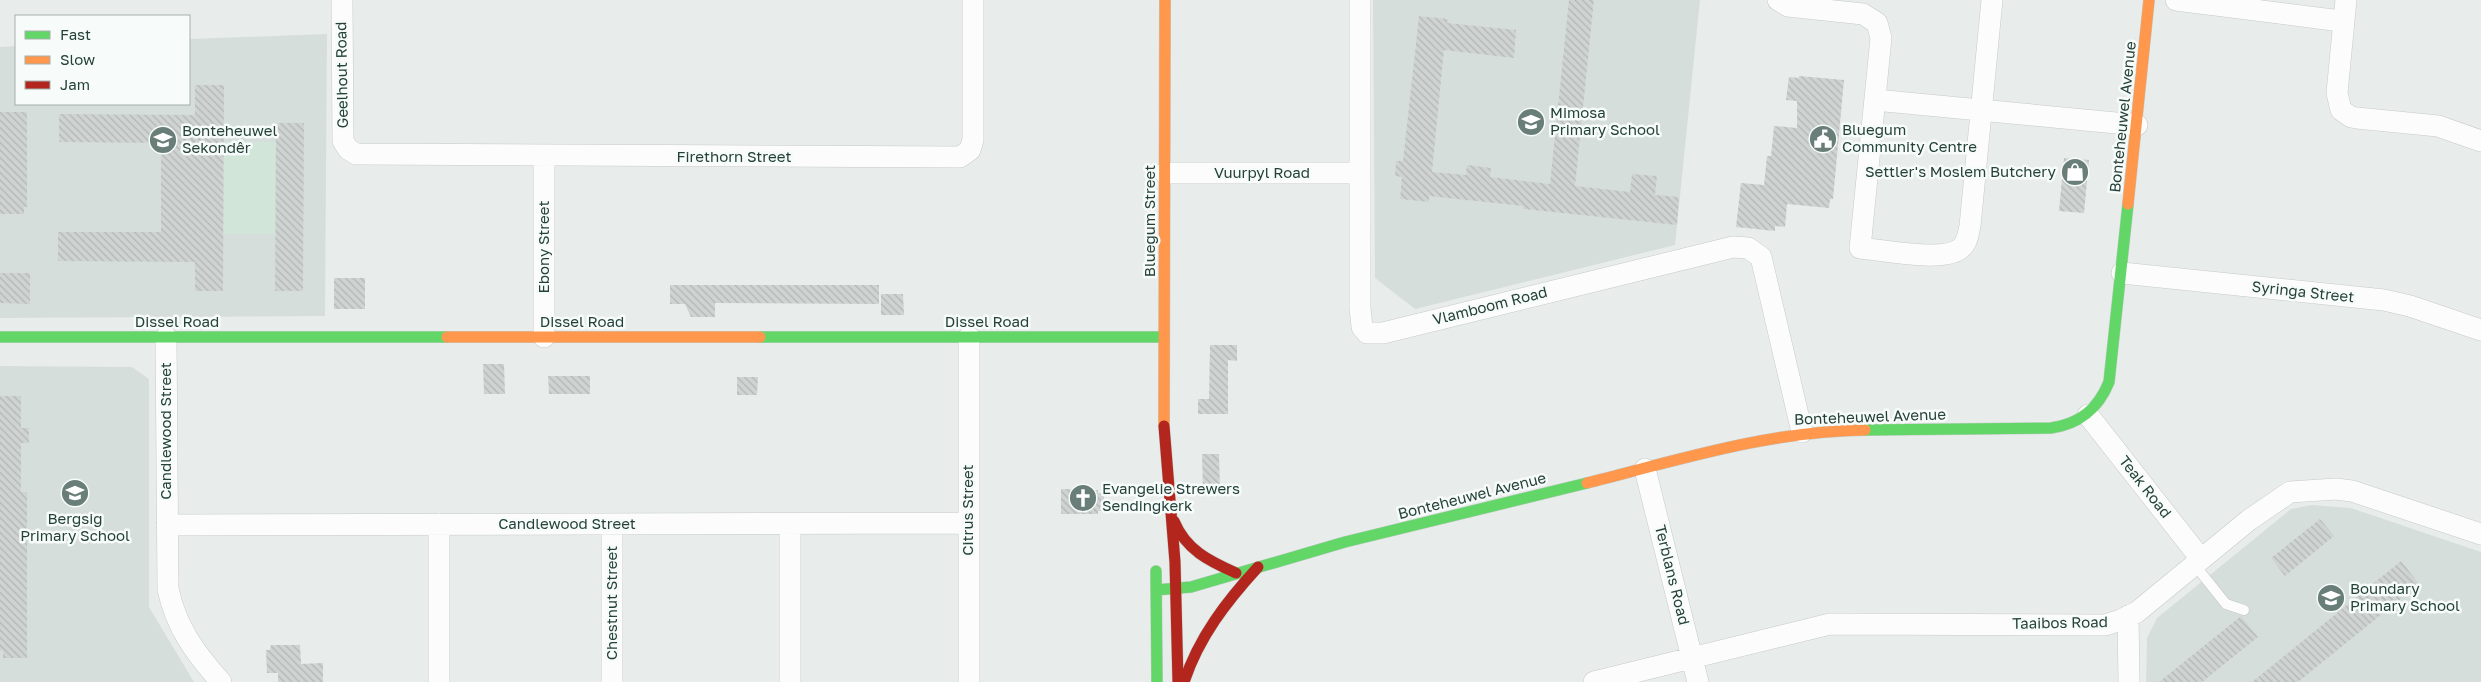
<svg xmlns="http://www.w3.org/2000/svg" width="2481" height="682" font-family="'Golos Text',sans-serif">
<defs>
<pattern id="building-back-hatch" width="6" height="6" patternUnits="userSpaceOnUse" patternTransform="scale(1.25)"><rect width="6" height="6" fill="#cfd4d2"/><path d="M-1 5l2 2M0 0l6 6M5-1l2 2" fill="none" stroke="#b2b7b5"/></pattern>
</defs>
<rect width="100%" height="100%" fill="#e8edeb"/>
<path fill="#d6dedb" d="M 1373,0 L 1700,0 L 1675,245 L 1415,309 L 1375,278 Z
M 327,34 L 325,316 L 0,318 L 0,47 L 16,46 L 16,104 L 189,104 L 189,39 Z
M 0,366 L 132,367 L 149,379 L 149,607 L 194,682 L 0,682 Z
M 2312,505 L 2351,508 L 2481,552 L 2481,682 L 2146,682 L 2147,638 L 2157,618 L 2291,509 Z"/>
<path fill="#d1e6d8" d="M 223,142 L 276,142 L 276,234 L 223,234 Z"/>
<path fill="url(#building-back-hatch)" d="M 1569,0 L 1594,0 L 1575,186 L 1630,192 L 1632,174 L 1657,176 L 1655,195 L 1679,197 L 1677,225 L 1523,209 L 1523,206 L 1429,196 L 1429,202 L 1400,199 L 1402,177 L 1395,176 L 1396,161 L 1403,161 L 1419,16 L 1448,19 L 1447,23 L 1516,30 L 1514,58 L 1444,50 L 1432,172 L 1466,175 L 1467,165 L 1491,168 L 1490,177 L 1550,184 Z
M 1799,76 L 1844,80 L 1833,199 L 1830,199 L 1829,208 L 1787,204 L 1785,227 L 1775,226 L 1775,231 L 1736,227 L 1741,183 L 1764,185 L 1767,156 L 1771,156 L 1774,126 L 1797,128 L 1797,101 L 1786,100 L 1789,77 L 1799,78 Z
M 195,85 L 224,85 L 223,291 L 195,291 L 195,262 L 58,261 L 58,232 L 161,232 L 161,143 L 59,142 L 59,114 L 195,115 Z
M 0,112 L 27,112 L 27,207 L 24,207 L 24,214 L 0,214 Z
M 276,123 L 304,123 L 303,291 L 275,291 Z
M 2064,158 L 2089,160 L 2084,213 L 2059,211 Z
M 0,273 L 30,273 L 30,304 L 0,303 Z
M 334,278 L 365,278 L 365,309 L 334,309 Z
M 670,285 L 879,285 L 879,304 L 715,303 L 715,317 L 691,317 L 685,304 L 670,304 Z
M 881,294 L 903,294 L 904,315 L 881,315 Z
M 1210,345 L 1237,345 L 1237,361 L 1228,360 L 1228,414 L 1198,414 L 1198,399 L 1209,399 Z
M 483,364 L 504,364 L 505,394 L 484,394 Z
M 548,376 L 590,376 L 590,394 L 549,394 Z
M 737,377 L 758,377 L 757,395 L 737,395 Z
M 0,396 L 21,396 L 21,428 L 29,428 L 29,443 L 21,443 L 21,492 L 27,492 L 27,658 L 3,658 L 3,650 L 0,651 Z
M 1202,454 L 1219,454 L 1220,492 L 1203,492 Z
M 1061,489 L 1098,490 L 1098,493 L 1104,494 L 1104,511 L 1098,511 L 1098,514 L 1061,514 Z
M 2320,519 L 2334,536 L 2285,576 L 2271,558 Z
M 2401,561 L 2419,584 L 2298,682 L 2252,682 Z
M 2241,616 L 2258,637 L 2202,682 L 2159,682 Z
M 271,645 L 300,645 L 301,664 L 323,663 L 323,682 L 278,682 L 278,673 L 267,673 L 266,650 L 270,650 Z"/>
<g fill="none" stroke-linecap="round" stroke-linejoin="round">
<defs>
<path id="lane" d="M 2194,564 L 2226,604 L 2244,610"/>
<path id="street" d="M 342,0 L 343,141 L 348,149 L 356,154 L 960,157 L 970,150 L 973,140 L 973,0
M 1360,0 L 1360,308 L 1362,327 L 1367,333 L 1383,333 L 1733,247 L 1748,248 L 1761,257 L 1802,432
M 1778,0 L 1788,6 L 1863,14 L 1877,23 L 1881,38 L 1860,248 C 1882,250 1945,263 1961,248 C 1968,242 1968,234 1970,226 L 1992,0
M 2176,0 L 2333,20
M 2346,0 L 2337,93 L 2341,110 L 2351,117 L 2357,118 L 2438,126 L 2481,141
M 1875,100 L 2137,125
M 1165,173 L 1360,173
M 2122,273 L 2384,300 L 2410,306 L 2481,330
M 166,337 L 168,589 C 176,627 195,653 221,682
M 544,337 L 544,156
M 969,337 L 969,682
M 2088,415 L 2201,559
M 1645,469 L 1698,682
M 439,524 L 439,682
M 612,524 L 612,682
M 790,524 L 790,682
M 167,525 L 968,523
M 2128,616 L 2129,682
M 1594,682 L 1830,624 L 2105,625 L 2121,620 L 2137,612 L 2249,520 L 2290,492 L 2336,489 L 2352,491 L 2481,534"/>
<path id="fast" d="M 0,337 L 447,337
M 760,337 L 1164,337
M 1865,430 L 2051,428 C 2080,424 2098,409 2109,382 L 2128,204
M 1156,571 L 1157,682
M 1156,590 L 1191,587 L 1345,542 L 1587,483"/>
<path id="slow" d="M 2128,204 L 2149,0
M 447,337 L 760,337
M 1164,426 L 1165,0
M 1587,483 C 1678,460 1770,431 1865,430"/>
<path id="jam" d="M 1164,426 L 1175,562 L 1178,682
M 1174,521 C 1186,550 1209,561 1236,573
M 1184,682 C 1199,637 1226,602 1258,567"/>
</defs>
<use href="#lane" stroke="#c5cac8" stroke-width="11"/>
<use href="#street" stroke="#c5cac8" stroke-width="22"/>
<use href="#fast" stroke="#c3cbc8" stroke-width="12"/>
<use href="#slow" stroke="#c3cbc8" stroke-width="12"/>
<use href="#jam" stroke="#c3cbc8" stroke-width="12"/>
<use href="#lane" stroke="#fcfcfc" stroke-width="10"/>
<use href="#street" stroke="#fcfcfc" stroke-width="21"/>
<use href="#fast" stroke="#63d668" stroke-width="11"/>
<use href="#slow" stroke="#ff974d" stroke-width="11"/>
<use href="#jam" stroke="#b3261e" stroke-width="11"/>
</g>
<defs>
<symbol id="school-disc" viewBox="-11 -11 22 22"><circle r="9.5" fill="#697e78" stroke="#f7fbf9"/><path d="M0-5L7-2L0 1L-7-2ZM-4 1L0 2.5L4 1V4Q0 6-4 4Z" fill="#fff"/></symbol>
<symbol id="civic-disc" viewBox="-11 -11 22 22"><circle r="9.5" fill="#697e78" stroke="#f7fbf9"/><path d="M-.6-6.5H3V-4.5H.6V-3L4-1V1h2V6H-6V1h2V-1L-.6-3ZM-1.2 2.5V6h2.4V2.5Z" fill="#fff"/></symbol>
<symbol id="shop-disc" viewBox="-11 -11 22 22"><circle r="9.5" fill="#697e78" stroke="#f7fbf9"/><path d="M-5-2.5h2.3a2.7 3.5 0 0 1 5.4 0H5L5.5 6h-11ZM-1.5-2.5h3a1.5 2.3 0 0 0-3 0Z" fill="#fff"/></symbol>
<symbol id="church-disc" viewBox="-11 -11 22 22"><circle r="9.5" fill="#697e78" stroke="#f7fbf9"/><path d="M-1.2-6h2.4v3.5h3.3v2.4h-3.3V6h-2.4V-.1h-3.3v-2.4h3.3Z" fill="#fff"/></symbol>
</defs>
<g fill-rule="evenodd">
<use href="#school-disc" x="1515" y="106" width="32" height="32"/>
<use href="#civic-disc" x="1807" y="123" width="32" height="32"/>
<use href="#school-disc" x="147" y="124" width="32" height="32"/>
<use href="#shop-disc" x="2059" y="156" width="32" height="32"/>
<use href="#school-disc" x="59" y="477" width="32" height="32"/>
<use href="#church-disc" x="1067" y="482" width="32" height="32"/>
<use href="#school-disc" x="2315" y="582" width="32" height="32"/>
</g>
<g text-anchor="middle" stroke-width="5" stroke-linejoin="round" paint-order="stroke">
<g font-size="15" fill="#24423a" stroke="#f7fbf9">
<text transform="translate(342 75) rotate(-91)" y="5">Geelhout Road</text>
<text transform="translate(2123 117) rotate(-84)" y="5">Bonteheuwel Avenue</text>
<text x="734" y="162">Firethorn Street</text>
<text x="1262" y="178">Vuurpyl Road</text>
<text transform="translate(1150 221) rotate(-90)" y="5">Bluegum Street</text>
<text transform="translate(544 247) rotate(-90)" y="5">Ebony Street</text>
<text transform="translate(2303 292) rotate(6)" y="5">Syringa Street</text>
<text transform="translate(1490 306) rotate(-14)" y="5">Vlamboom Road</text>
<text x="177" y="327">Dissel Road</text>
<text x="582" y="327">Dissel Road</text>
<text x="987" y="327">Dissel Road</text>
<text transform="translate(1870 417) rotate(-2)" y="5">Bonteheuwel Avenue</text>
<text transform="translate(166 431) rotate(-90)" y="5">Candlewood Street</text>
<text transform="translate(2145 487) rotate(52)" y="5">Teak Road</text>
<text transform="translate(1472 496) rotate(-14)" y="5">Bonteheuwel Avenue</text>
<text transform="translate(968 510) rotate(-90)" y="5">Citrus Street</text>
<text x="567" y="529">Candlewood Street</text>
<text transform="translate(1672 575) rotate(76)" y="5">Terblans Road</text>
<text transform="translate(612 603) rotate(-90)" y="5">Chestnut Street</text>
<text transform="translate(2060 623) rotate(-1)" y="5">Taaibos Road</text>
</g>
<g font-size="15" fill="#24423a" stroke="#f7fbf9" text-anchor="start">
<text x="1550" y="118">Mimosa<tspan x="1550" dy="17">Primary School</tspan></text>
<text x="1842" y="135">Bluegum<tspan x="1842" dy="17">Community Centre</tspan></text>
<text x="182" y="136">Bonteheuwel<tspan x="182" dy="17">Sekondêr</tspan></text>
<text x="2056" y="177" text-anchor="end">Settler's Moslem Butchery</text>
<text x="1102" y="494">Evangelie Strewers<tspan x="1102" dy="17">Sendingkerk</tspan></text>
<text x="75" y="524" text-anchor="middle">Bergsig<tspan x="75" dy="17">Primary School</tspan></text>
<text x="2350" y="594">Boundary<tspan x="2350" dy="17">Primary School</tspan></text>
</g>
</g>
<rect x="15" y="15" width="175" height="90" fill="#f7fbf9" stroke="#a3b1ad"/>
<rect x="25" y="31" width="25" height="8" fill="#63d668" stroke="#a3b1ad"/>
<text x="60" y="40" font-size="15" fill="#24423a">Fast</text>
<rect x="25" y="56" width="25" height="8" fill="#ff974d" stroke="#a3b1ad"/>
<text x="60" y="65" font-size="15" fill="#24423a">Slow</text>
<rect x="25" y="81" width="25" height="8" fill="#b3261e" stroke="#a3b1ad"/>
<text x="60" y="90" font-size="15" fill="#24423a">Jam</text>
</svg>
